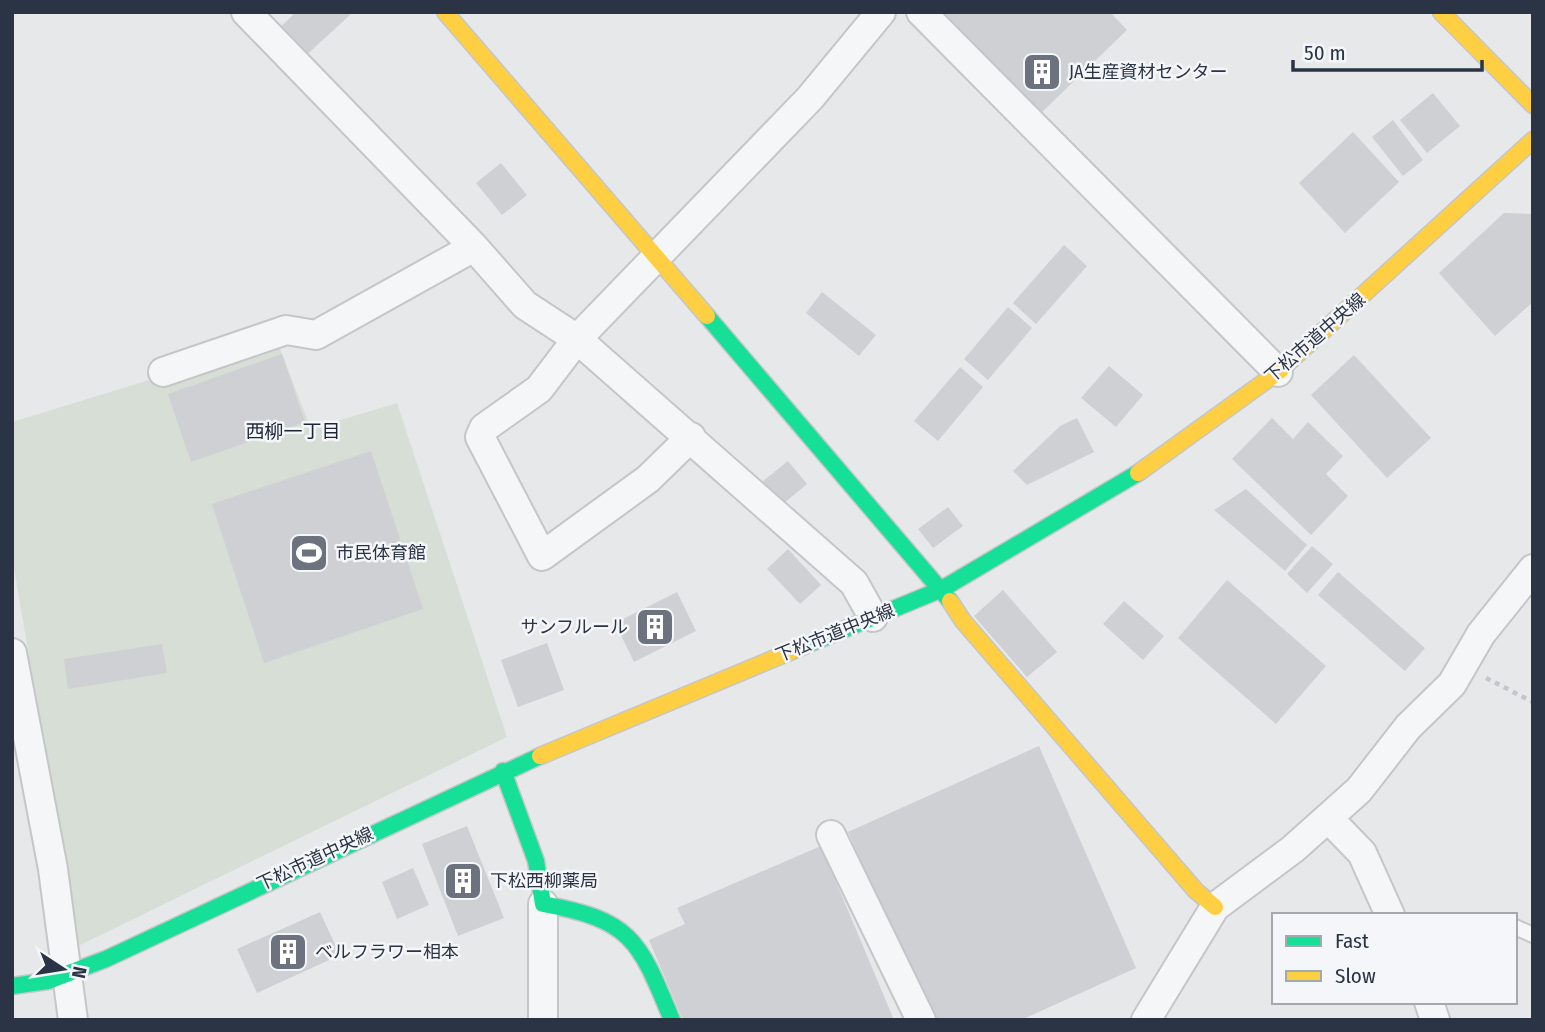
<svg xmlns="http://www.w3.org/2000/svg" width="1545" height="1032" font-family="'Fira Sans Condensed','Noto Sans JP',sans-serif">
<rect width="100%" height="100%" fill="#e6e8ea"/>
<path fill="#d6ded6" d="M 277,341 L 311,429 L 397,403 L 507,737 L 78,946 L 12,556 L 12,422 Z"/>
<path fill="#ced0d3" d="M 290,12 L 348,12 L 350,15 L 302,59 L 276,31 L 293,15 Z
M 943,12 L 1110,12 L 1127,30 L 1041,113 Z
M 1433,93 L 1460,126 L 1427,153 L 1400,120 Z
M 1393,120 L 1423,160 L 1403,176 L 1372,137 Z
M 1353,132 L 1399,182 L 1345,233 L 1299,183 Z
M 501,163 L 527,195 L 502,215 L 476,183 Z
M 1504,213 L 1533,214 L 1533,302 L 1495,336 L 1439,273 Z
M 1064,245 L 1087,266 L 1036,324 L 1013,303 Z
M 822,292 L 876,335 L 859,356 L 806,313 Z
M 1008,307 L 1032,328 L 988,380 L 964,359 Z
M 282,354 L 305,422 L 191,462 L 168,394 Z
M 1354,355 L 1431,438 L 1387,478 L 1311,395 Z
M 1109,366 L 1143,395 L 1116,427 L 1081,398 Z
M 960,367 L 983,387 L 938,441 L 914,421 Z
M 1077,418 L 1094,452 L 1027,485 L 1013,471 L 1060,426 Z
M 1272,418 L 1293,439 L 1308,422 L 1343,456 L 1326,474 L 1348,496 L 1311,535 L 1232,459 Z
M 371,451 L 423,609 L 264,663 L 212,504 Z
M 788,461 L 807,484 L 783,504 L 763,481 Z
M 1246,489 L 1307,545 L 1285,571 L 1214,510 Z
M 948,507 L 963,526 L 933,548 L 918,529 Z
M 1312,546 L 1333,564 L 1307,593 L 1287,574 Z
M 788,549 L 821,585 L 800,604 L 767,569 Z
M 1338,572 L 1425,648 L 1405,671 L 1318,595 Z
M 1227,580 L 1326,666 L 1276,724 L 1178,638 Z
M 1003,590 L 1057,652 L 1027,677 L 974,616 Z
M 677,592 L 696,631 L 634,662 L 615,623 Z
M 1124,601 L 1164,636 L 1143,660 L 1103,624 Z
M 547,643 L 564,690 L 518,707 L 501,660 Z
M 162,644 L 167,673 L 68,689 L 64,659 Z
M 1039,746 L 1136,968 L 1021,1020 L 931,1020 L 848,832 Z
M 467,826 L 504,918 L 458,936 L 422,844 Z
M 821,846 L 894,1020 L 683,1020 L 649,940 L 685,924 L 677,908 Z
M 413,868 L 429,905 L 397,919 L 382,882 Z
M 320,912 L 340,955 L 257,993 L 237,949 Z"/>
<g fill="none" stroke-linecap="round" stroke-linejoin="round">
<defs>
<path id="lane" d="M 1515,927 L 1533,935"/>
<path id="street" d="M 246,12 L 474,247 L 525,305 L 577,339 L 854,583 L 873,617
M 921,12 L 1278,372
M 163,372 L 286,330 L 316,335 L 474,247
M 691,437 L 648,479 L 542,556 L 480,437 L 484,428 L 539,389 L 577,339 L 810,98 L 881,12
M 12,653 L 53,869 L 73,1020
M 1328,818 L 1362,853 L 1390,915
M 831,835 L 921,1020
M 1429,1002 L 1435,1020
M 543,1020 L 543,904
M 1146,1020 L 1215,907 L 1293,849 L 1359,790 L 1408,727 L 1452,684 L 1481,634 L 1533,569"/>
<path id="fast" d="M 707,316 L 950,601
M 792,651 L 942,589 L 1138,473
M 503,771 L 536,861 L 543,904 C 632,920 639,940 672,1020
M 12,986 L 48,981 L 106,959 L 540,756"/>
<path id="slow" d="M 445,12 L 707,316
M 1441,12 L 1533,105
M 1138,473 L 1278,372 L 1533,140
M 950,601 L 963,621 L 1196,891 L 1215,907
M 540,756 L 792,651"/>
</defs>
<use href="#lane" stroke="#c4c6c8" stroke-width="18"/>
<use href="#street" stroke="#c4c6c8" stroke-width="32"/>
<use href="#fast" stroke="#c4c6c8" stroke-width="19"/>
<use href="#slow" stroke="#c4c6c8" stroke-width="19"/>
<path stroke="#c5c6ca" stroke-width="4.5" stroke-dasharray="5 5" stroke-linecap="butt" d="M 1486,678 L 1533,702"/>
<use href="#lane" stroke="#f5f6f7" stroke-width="14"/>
<use href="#street" stroke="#f5f6f7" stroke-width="28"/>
<use href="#fast" stroke="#16e098" stroke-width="16"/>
<use href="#slow" stroke="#ffcf43" stroke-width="16"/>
</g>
<defs>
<symbol id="building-square" viewBox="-11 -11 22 22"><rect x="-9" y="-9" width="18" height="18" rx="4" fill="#6c737f" stroke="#f4f6f9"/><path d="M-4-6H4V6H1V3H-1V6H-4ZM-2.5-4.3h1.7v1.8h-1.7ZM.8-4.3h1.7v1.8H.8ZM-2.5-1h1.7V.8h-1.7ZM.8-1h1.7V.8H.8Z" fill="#fff"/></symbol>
<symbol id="stadium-square" viewBox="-11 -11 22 22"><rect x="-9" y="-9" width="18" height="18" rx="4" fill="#6c737f" stroke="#f4f6f9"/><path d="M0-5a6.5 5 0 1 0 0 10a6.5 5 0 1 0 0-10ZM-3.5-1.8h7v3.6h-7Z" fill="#fff"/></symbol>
</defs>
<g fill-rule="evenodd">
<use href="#building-square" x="1020" y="50" width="44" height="44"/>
<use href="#stadium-square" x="287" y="531" width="44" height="44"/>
<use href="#building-square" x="633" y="605" width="44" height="44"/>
<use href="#building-square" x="441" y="859" width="44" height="44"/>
<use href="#building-square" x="266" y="930" width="44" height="44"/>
</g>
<g text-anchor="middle" stroke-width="5" stroke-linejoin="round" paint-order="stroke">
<g font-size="18" fill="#2b3445" stroke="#f4f6f9" text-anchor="start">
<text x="1069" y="78">JA生産資材センター</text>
<text x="336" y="559">市民体育館</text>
<text x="628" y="633" text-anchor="end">サンフルール</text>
<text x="490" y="887">下松西柳薬局</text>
<text x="315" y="958">ベルフラワー相本</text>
</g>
<g font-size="18" fill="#2b3445" stroke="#f4f6f9">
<text transform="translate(1315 338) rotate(-41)" y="6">下松市道中央線</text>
<text transform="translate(835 633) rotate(-22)" y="6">下松市道中央線</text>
<text transform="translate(315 859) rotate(-25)" y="6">下松市道中央線</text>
</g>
<g font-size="19" fill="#1d2536" stroke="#f4f6f9">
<text x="293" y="438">西柳一丁目</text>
</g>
</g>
<rect width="1545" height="1032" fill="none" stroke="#2b3445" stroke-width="28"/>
<rect x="1272" y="913" width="245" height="91" fill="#f4f6f9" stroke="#a4a8b1" stroke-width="2"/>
<rect x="1286" y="936" width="35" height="10" fill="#16e098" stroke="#a4a8b1" stroke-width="2"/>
<text x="1335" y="948" font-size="21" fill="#2b3445">Fast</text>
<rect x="1286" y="971" width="35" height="10" fill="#ffcf43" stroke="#a4a8b1" stroke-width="2"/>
<text x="1335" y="983" font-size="21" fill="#2b3445">Slow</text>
<g transform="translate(63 969) rotate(102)" stroke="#f4f6f9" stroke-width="5" paint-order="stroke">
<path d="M0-5L12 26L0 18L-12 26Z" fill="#2b3445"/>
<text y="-10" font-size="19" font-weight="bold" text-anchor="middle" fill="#2b3445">N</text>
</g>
<path d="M1293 60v10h189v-10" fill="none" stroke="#2b3445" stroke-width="3.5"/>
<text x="1304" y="60" font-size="21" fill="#2b3445" stroke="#f4f6f9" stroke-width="5" paint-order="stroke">50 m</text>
</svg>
